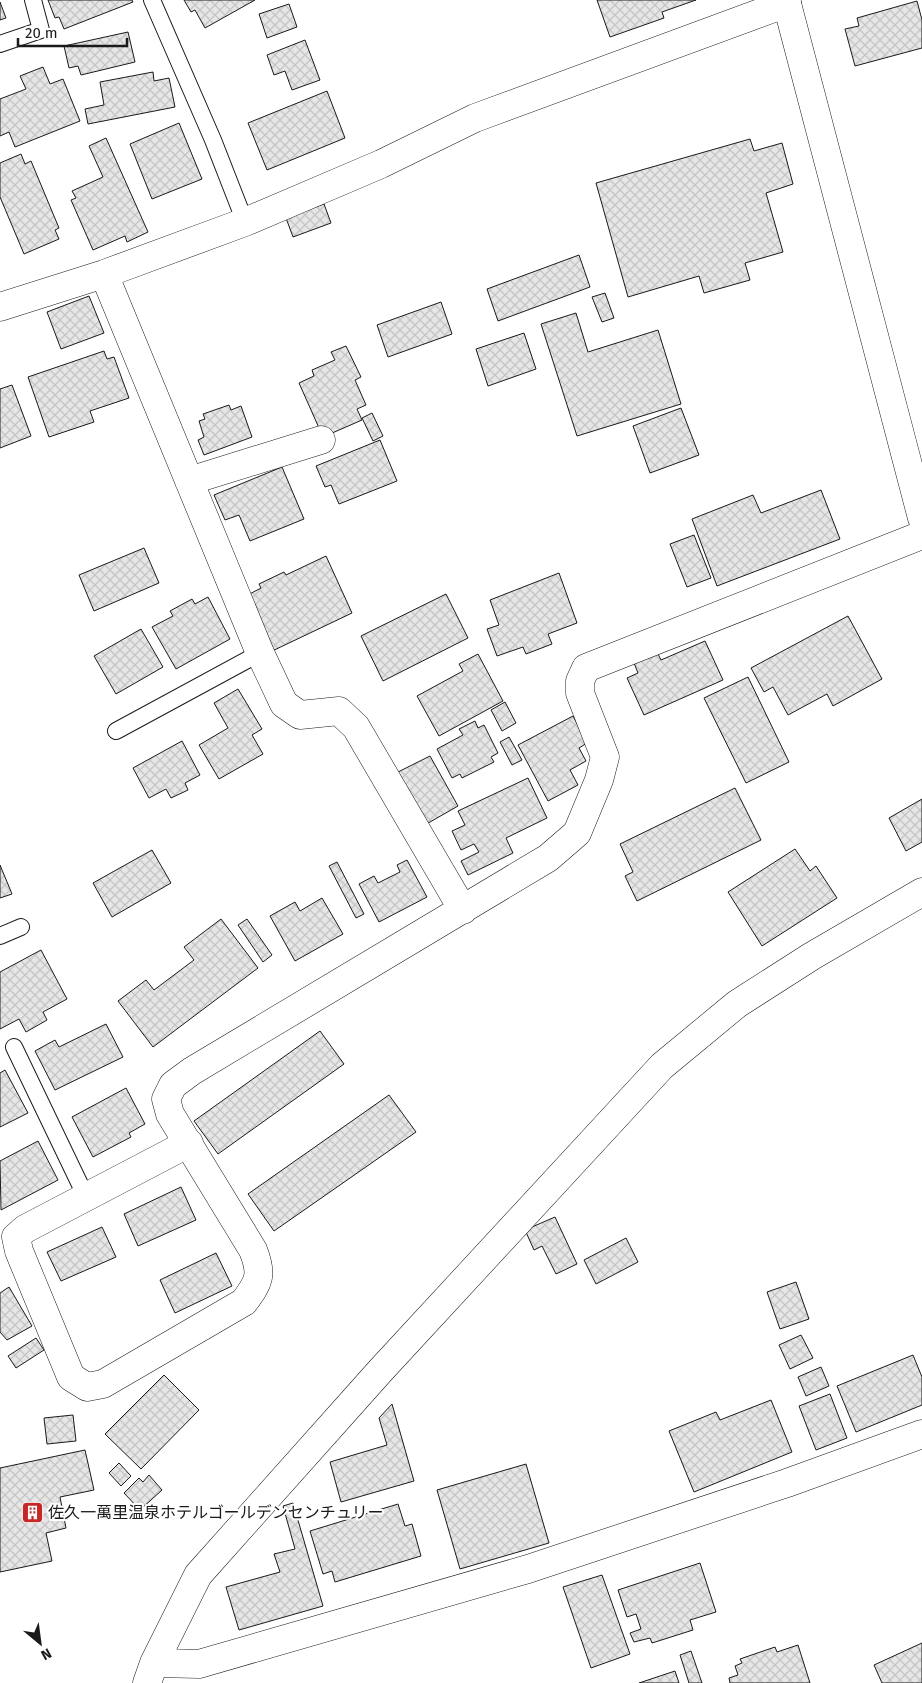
<svg xmlns="http://www.w3.org/2000/svg" width="922" height="1683" font-family="'Fira Sans','Noto Sans JP',sans-serif">
<defs>
<pattern id="building-cross-hatch" width="8" height="8" patternUnits="userSpaceOnUse" patternTransform="scale(1.25)"><rect width="8" height="8" fill="#e6e6e6"/><path d="M0 0l8 8M0 8l8-8" fill="none" stroke="#c5c5c5"/></pattern>
</defs>
<rect width="100%" height="100%" fill="#fff"/>
<path fill="url(#building-cross-hatch)" stroke="#1a1a1a" d="M 48,0 L 132,0 L 133,2 L 64,29 L 59,17 L 55,18 Z
M 184,0 L 255,0 L 205,28 L 195,10 L 191,12 Z
M 597,0 L 696,0 L 662,12 L 664,18 L 610,37 Z
M 917,1 L 922,20 L 922,48 L 855,66 L 845,29 L 859,26 L 857,18 Z
M 0,2 L 6,18 L 0,20 Z
M 289,4 L 297,27 L 267,38 L 259,14 Z
M 128,32 L 135,62 L 81,75 L 78,66 L 69,68 L 64,46 Z
M 305,40 L 320,80 L 292,90 L 285,71 L 274,75 L 267,55 Z
M 43,67 L 50,84 L 63,79 L 80,121 L 15,147 L 9,132 L 0,136 L 0,99 L 26,89 L 20,76 Z
M 153,72 L 154,81 L 169,78 L 175,107 L 88,124 L 85,109 L 104,105 L 100,82 Z
M 327,91 L 345,138 L 267,170 L 248,123 Z
M 179,123 L 202,179 L 152,199 L 130,144 Z
M 106,138 L 148,232 L 127,242 L 125,236 L 93,250 L 71,200 L 76,198 L 72,191 L 103,177 L 89,146 Z
M 750,139 L 754,151 L 782,143 L 793,184 L 766,193 L 783,252 L 745,263 L 750,280 L 704,293 L 699,276 L 628,297 L 596,183 Z
M 21,154 L 25,164 L 31,161 L 59,228 L 55,230 L 59,239 L 24,254 L 0,197 L 0,163 Z
M 324,204 L 331,223 L 293,237 L 286,218 Z
M 579,255 L 590,287 L 498,321 L 487,289 Z
M 605,293 L 614,318 L 602,322 L 592,297 Z
M 89,296 L 104,333 L 61,349 L 47,312 Z
M 441,302 L 452,334 L 388,357 L 377,325 Z
M 576,313 L 588,352 L 658,330 L 681,404 L 577,436 L 541,324 Z
M 524,333 L 536,369 L 488,386 L 476,349 Z
M 346,346 L 361,377 L 355,380 L 366,405 L 357,409 L 362,420 L 323,437 L 299,383 L 314,376 L 312,370 L 335,360 L 331,352 Z
M 104,351 L 107,359 L 114,357 L 129,398 L 90,411 L 94,422 L 49,437 L 28,377 Z
M 12,385 L 31,436 L 0,448 L 0,389 Z
M 229,405 L 231,410 L 241,406 L 252,437 L 204,455 L 198,440 L 204,437 L 199,421 L 205,419 L 203,414 Z
M 681,408 L 699,455 L 650,473 L 633,426 Z
M 372,413 L 383,436 L 373,441 L 362,418 Z
M 380,440 L 397,481 L 339,504 L 331,485 L 325,487 L 316,466 Z
M 282,467 L 304,519 L 250,541 L 239,515 L 225,520 L 214,495 Z
M 821,490 L 840,539 L 717,586 L 692,519 L 753,495 L 761,513 Z
M 694,535 L 711,578 L 687,587 L 670,544 Z
M 144,548 L 159,583 L 94,611 L 79,575 Z
M 326,556 L 352,613 L 268,653 L 242,598 L 261,588 L 259,584 L 284,572 L 286,575 Z
M 559,573 L 577,623 L 548,634 L 552,644 L 526,654 L 523,647 L 497,656 L 487,629 L 499,625 L 490,600 Z
M 446,594 L 468,638 L 383,681 L 361,636 Z
M 208,597 L 230,639 L 176,669 L 152,627 L 173,616 L 170,611 L 192,599 L 195,604 Z
M 848,616 L 882,679 L 833,706 L 827,694 L 788,715 L 773,687 L 764,692 L 751,668 Z
M 141,629 L 163,667 L 116,694 L 94,656 Z
M 705,641 L 723,680 L 644,715 L 627,678 L 638,673 L 634,663 L 657,652 L 661,660 Z
M 478,654 L 503,701 L 439,736 L 417,696 L 463,671 L 459,664 Z
M 748,677 L 789,762 L 746,783 L 704,698 Z
M 238,689 L 262,729 L 252,735 L 263,754 L 219,779 L 199,745 L 228,728 L 214,703 Z
M 505,702 L 516,723 L 502,731 L 491,710 Z
M 573,716 L 587,743 L 579,748 L 586,761 L 570,770 L 578,785 L 548,801 L 518,745 Z
M 475,721 L 478,728 L 484,725 L 498,753 L 491,757 L 494,762 L 462,778 L 460,774 L 452,778 L 437,749 L 463,735 L 459,729 Z
M 509,737 L 522,760 L 512,765 L 500,742 Z
M 182,741 L 200,775 L 185,783 L 188,790 L 171,798 L 166,789 L 149,798 L 133,768 Z
M 430,756 L 458,806 L 423,826 L 394,774 Z
M 528,778 L 547,818 L 506,838 L 513,853 L 468,875 L 461,861 L 479,852 L 474,844 L 461,850 L 452,831 L 465,825 L 458,811 Z
M 735,788 L 761,840 L 637,901 L 625,876 L 633,872 L 620,844 Z
M 922,799 L 922,842 L 906,851 L 889,818 Z
M 795,849 L 810,871 L 816,866 L 837,898 L 762,946 L 728,892 Z
M 152,850 L 171,883 L 112,917 L 93,883 Z
M 407,860 L 427,897 L 379,922 L 359,884 L 374,876 L 378,883 L 400,872 L 397,865 Z
M 337,862 L 364,914 L 356,918 L 329,866 Z
M 0,865 L 12,894 L 0,898 Z
M 322,898 L 343,934 L 295,961 L 270,916 L 295,902 L 300,911 Z
M 221,919 L 258,968 L 153,1047 L 118,1001 L 146,980 L 154,990 L 194,960 L 184,947 Z
M 247,919 L 272,955 L 263,962 L 238,925 Z
M 41,950 L 67,999 L 43,1012 L 47,1020 L 26,1032 L 19,1019 L 0,1029 L 0,972 Z
M 106,1024 L 123,1057 L 55,1090 L 35,1051 L 55,1040 L 59,1047 Z
M 320,1031 L 344,1064 L 218,1154 L 194,1121 Z
M 5,1070 L 28,1113 L 0,1127 L 0,1073 Z
M 126,1088 L 145,1124 L 129,1133 L 131,1137 L 93,1157 L 72,1117 Z
M 389,1095 L 416,1132 L 274,1231 L 248,1194 Z
M 38,1141 L 58,1180 L 1,1210 L 0,1161 Z
M 181,1187 L 196,1220 L 138,1246 L 124,1214 Z
M 555,1217 L 577,1264 L 556,1274 L 542,1246 L 534,1250 L 525,1230 Z
M 102,1227 L 116,1257 L 61,1281 L 47,1252 Z
M 626,1238 L 638,1262 L 596,1284 L 584,1260 Z
M 216,1253 L 232,1286 L 175,1313 L 160,1280 Z
M 796,1282 L 809,1319 L 780,1329 L 767,1292 Z
M 9,1287 L 32,1326 L 7,1340 L 0,1332 L 0,1293 Z
M 801,1335 L 813,1358 L 790,1369 L 779,1345 Z
M 36,1338 L 44,1350 L 16,1368 L 8,1356 Z
M 913,1355 L 922,1377 L 922,1405 L 856,1432 L 837,1386 Z
M 821,1367 L 829,1386 L 806,1396 L 798,1377 Z
M 164,1375 L 199,1410 L 141,1469 L 105,1434 Z
M 830,1394 L 847,1438 L 816,1450 L 799,1406 Z
M 771,1400 L 792,1452 L 694,1492 L 669,1431 L 716,1412 L 720,1420 Z
M 392,1404 L 414,1481 L 341,1502 L 330,1462 L 387,1445 L 379,1418 Z
M 73,1415 L 76,1441 L 47,1444 L 44,1418 Z
M 85,1450 L 94,1490 L 60,1497 L 66,1528 L 46,1533 L 52,1561 L 0,1572 L 0,1468 Z
M 119,1463 L 131,1476 L 121,1486 L 109,1473 Z
M 526,1464 L 549,1543 L 460,1569 L 437,1490 Z
M 149,1475 L 162,1490 L 140,1510 L 124,1493 L 139,1478 L 143,1482 Z
M 293,1503 L 323,1606 L 239,1630 L 226,1587 L 280,1572 L 274,1554 L 295,1549 L 283,1506 Z
M 398,1504 L 405,1526 L 412,1524 L 421,1556 L 335,1582 L 332,1571 L 323,1574 L 310,1531 Z
M 700,1563 L 716,1612 L 690,1620 L 693,1630 L 652,1643 L 650,1638 L 634,1642 L 630,1633 L 641,1629 L 636,1614 L 627,1617 L 618,1590 Z
M 602,1575 L 630,1654 L 591,1668 L 563,1587 Z
M 922,1643 L 922,1683 L 882,1683 L 874,1665 Z
M 798,1645 L 810,1683 L 730,1683 L 729,1678 L 738,1675 L 735,1666 L 742,1663 L 740,1659 L 775,1647 L 777,1652 Z
M 691,1651 L 702,1683 L 689,1683 L 680,1655 Z
M 675,1671 L 679,1683 L 639,1683 Z"/>
<g fill="none" stroke-linecap="round" stroke-linejoin="round">
<defs>
<path id="lane" d="M 152,0 L 213,140 L 245,222
M 0,44 L 41,30 L 33,0
M 116,731 L 260,653
M 0,936 L 21,927
M 14,1047 L 86,1197"/>
<path id="street" d="M 104,274 L 260,653 L 284,704 L 300,715 L 339,711 L 356,727 L 463,910
M 0,307 L 104,274 L 245,222 L 381,164 L 475,118 L 787,3
M 189,481 L 321,440
M 189,1143 L 25,1229 L 16,1237 L 19,1251 L 71,1377 L 87,1387 L 103,1384 L 244,1302 C 259,1282 263,1275 253,1250 L 170,1114 L 166,1099 L 173,1085 L 192,1071 L 548,858 L 577,833 L 599,780 L 605,757 L 580,693 L 580,681 L 586,668 L 922,535
M 154,1663 L 199,1664 L 528,1569 L 787,1483 L 922,1434
M 147,1683 L 154,1663 L 198,1575 L 381,1370 L 662,1066 L 737,1004 L 812,956 L 922,892"/>
<path id="secondary" d="M 786,0 L 922,518"/>
</defs>
<use href="#lane" stroke="#1a1a1a" stroke-width="18"/>
<use href="#street" stroke="#1a1a1a" stroke-width="29"/>
<use href="#secondary" stroke="#1a1a1a" stroke-width="29"/>
<use href="#lane" stroke="#fff" stroke-width="16"/>
<use href="#street" stroke="#fff" stroke-width="28"/>
<use href="#secondary" stroke="#fff" stroke-width="28"/>
</g>
<defs>
<symbol id="building-square" viewBox="-11 -11 22 22"><rect x="-9" y="-9" width="18" height="18" rx="4" fill="#c62828" stroke="#fff"/><path d="M-4-6H4V6H1V3H-1V6H-4ZM-2.5-4.3h1.7v1.8h-1.7ZM.8-4.3h1.7v1.8H.8ZM-2.5-1h1.7V.8h-1.7ZM.8-1h1.7V.8H.8Z" fill="#fff"/></symbol>
</defs>
<g fill-rule="evenodd">
<use href="#building-square" x="20" y="1500" width="25" height="25"/>
</g>
<g text-anchor="middle" stroke-width="4" stroke-linejoin="round" paint-order="stroke">
<g font-size="16" fill="#1a1a1a" stroke="#fff" text-anchor="start">
<text x="48" y="1518">佐久一萬里温泉ホテルゴールデンセンチュリー</text>
</g>
</g>
<g transform="translate(40 1643) rotate(151)" stroke="#ffffff" stroke-width="4" paint-order="stroke">
<path d="M0-4L9 19L0 12L-9 19Z" fill="#1a1a1a"/>
<text y="-8" font-size="14" font-weight="bold" text-anchor="middle" fill="#1a1a1a">N</text>
</g>
<path d="M18 38v8h109v-8" fill="none" stroke="#1a1a1a" stroke-width="2.5"/>
<text x="25" y="38" font-size="15" fill="#1a1a1a" stroke="#ffffff" stroke-width="4" paint-order="stroke">20 m</text>
</svg>
